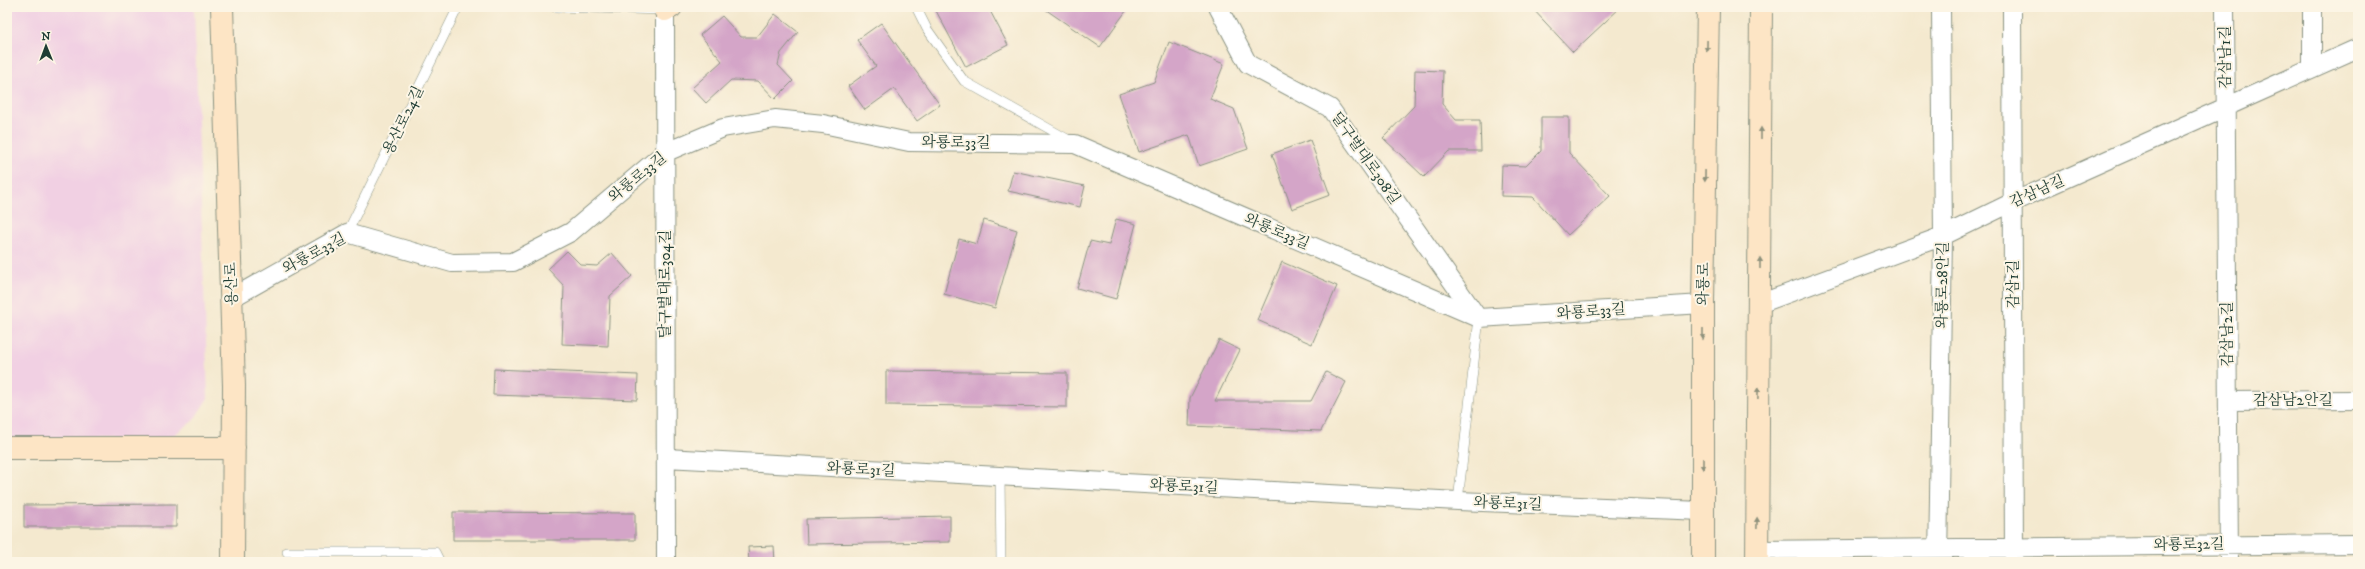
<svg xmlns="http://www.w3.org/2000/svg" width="2365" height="569" font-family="'IM FELL DW Pica','Noto Serif KR',serif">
<rect width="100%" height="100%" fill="#fcf5e5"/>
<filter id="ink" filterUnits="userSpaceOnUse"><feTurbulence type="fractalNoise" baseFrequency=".025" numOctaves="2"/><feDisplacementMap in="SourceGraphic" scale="8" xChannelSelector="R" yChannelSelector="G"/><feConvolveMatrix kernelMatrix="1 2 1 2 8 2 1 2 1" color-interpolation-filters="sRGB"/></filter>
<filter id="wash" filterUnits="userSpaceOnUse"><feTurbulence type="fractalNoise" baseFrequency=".012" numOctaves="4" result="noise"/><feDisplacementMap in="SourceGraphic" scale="16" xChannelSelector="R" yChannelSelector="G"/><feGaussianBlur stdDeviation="0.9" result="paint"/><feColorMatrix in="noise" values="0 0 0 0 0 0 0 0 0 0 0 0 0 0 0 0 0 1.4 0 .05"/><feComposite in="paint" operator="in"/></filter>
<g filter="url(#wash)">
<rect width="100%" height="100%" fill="#f4e9cf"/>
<path fill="#f1d0e3" d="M 7,7 L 193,7 L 194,9 L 208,398 L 193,421 L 168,439 L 7,440 Z"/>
<g id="blocks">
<path fill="#d4a5c8" d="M 934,7 L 988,7 L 1008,45 L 966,67 Z
M 1042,7 L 1129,7 L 1100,47 Z
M 1531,7 L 1621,7 L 1573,52 Z
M 775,14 L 798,32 L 781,53 L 778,65 L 793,81 L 775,99 L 758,81 L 731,80 L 706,103 L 692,88 L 722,61 L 700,35 L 722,16 L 741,37 L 757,37 Z
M 881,23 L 940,105 L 917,121 L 894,89 L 865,110 L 848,86 L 876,66 L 857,40 Z
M 1169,42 L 1224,64 L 1210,99 L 1234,109 L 1248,149 L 1199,166 L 1189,135 L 1139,152 L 1119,94 L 1154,82 Z
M 1415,70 L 1443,71 L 1442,104 L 1456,120 L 1480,120 L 1481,151 L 1449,151 L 1424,177 L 1383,138 L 1414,106 Z
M 1541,117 L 1569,117 L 1569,153 L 1610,196 L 1568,235 L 1533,197 L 1501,196 L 1502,165 L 1526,166 L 1541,151 Z
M 1310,140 L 1330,195 L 1292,209 L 1272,154 Z
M 1013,171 L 1085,186 L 1080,207 L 1008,191 Z
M 1116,219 L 1136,224 L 1116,299 L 1077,288 L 1090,241 L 1109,245 Z
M 984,220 L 1017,230 L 995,308 L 944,294 L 959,239 L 977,244 Z
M 567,251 L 581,265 L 597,266 L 612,253 L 632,276 L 610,296 L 608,346 L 562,344 L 564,286 L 548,269 Z
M 1282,262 L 1337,286 L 1312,344 L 1257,320 Z
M 1219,340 L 1240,350 L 1215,401 L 1311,401 L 1326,372 L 1346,382 L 1321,431 L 1189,426 L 1190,398 Z
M 494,369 L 638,375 L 637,400 L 493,395 Z
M 886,371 L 1067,373 L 1067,407 L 886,405 Z
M 176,504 L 176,527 L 24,527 L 24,505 Z
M 453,512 L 635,513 L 635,540 L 453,540 Z
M 950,516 L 950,542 L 807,544 L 806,519 Z
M 774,546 L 775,562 L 749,562 L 748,547 Z"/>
</g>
</g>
<g filter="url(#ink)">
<use href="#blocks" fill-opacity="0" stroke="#8a9382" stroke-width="1"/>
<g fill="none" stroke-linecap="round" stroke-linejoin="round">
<defs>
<path id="lane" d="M 555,7 L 665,10
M 916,7 L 927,29 L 964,81 L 1069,140
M 347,233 L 458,7
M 1000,476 L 1001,562
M 1458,501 L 1479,318
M 287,552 L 435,552 L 440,562"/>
<path id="street" d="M 665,7 L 666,562
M 1218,7 L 1248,64 L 1330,108 L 1478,318
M 2012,7 L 2014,562
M 2225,7 L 2229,562
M 2312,68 L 2312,7
M 232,298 L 347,233 L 452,263 L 513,262 L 571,232 L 664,153 L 723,128 L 775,119 L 823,124 L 909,142 L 1075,144 L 1479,318 L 1703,304
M 1759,304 L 1943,236 L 2013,202 L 2358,48
M 2228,401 L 2358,400
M 666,458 L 1458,501 L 1702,511
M 1757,550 L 2358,544
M 1938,562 L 1943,236 L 1941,7"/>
<path id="secondary" d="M 222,7 L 234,386 L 233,562
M 665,10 L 671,7
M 7,448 L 234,448
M 1703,562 L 1703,304 L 1708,7
M 1757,562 L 1761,7"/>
</defs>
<use href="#lane" stroke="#8a9382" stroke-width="10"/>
<use href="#street" stroke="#8a9382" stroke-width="20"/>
<use href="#secondary" stroke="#8a9382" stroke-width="24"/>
<use href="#lane" stroke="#fff" stroke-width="9"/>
<use href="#street" stroke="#fff" stroke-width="18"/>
<use href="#secondary" stroke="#fde5c5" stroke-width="22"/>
</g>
<defs><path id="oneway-solid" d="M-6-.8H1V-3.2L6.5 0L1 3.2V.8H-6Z"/></defs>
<g fill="#8e917c">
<use href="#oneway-solid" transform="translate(1707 46) rotate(91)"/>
<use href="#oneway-solid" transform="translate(1761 133) rotate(-90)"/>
<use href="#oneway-solid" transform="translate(1705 176) rotate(91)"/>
<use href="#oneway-solid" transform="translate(1760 263) rotate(-90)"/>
<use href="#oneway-solid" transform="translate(1703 334) rotate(90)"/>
<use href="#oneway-solid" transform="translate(1758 393) rotate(-89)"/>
<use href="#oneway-solid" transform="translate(1703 464) rotate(90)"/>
<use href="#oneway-solid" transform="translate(1757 523) rotate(-89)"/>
</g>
</g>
<g text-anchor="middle" stroke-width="4" stroke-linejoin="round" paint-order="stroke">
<g font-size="15" fill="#1f3d34" stroke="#fcf5e5">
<text transform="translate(2225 57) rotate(-90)" y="5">감삼남1길</text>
<text transform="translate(403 120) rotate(-64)" y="5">용산로24길</text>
<text transform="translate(956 142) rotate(1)" y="5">와룡로33길</text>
<text transform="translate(1366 158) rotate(55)" y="5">달구벌대로308길</text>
<text transform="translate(637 177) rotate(-39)" y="5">와룡로33길</text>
<text transform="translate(2037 191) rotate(-24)" y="5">감삼남길</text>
<text transform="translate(1277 231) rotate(23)" y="5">와룡로33길</text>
<text transform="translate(314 253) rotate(-28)" y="5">와룡로33길</text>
<text transform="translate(231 284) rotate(-92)" y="5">용산로</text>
<text transform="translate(665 284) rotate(-90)" y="5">달구벌대로304길</text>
<text transform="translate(1703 284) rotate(-89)" y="5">와룡로</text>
<text transform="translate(2013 284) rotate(-90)" y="5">감삼1길</text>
<text transform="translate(1942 285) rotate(-89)" y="5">와룡로28안길</text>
<text transform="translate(1591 311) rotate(-4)" y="5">와룡로33길</text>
<text transform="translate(2227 334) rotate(-90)" y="5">감삼남2길</text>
<text x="2293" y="405">감삼남2안길</text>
<text transform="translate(861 469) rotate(3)" y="5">와룡로31길</text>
<text transform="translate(1184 486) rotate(3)" y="5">와룡로31길</text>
<text transform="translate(1508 503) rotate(2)" y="5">와룡로31길</text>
<text transform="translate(2189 544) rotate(-1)" y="5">와룡로32길</text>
</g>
</g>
<rect width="2365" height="569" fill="none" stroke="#fcf5e5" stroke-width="24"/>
<g transform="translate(46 46) rotate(359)" stroke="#fcf5e5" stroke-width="3" paint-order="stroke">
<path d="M0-3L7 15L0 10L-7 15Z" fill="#1f3d34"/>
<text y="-6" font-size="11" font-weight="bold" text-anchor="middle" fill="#1f3d34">N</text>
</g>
</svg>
